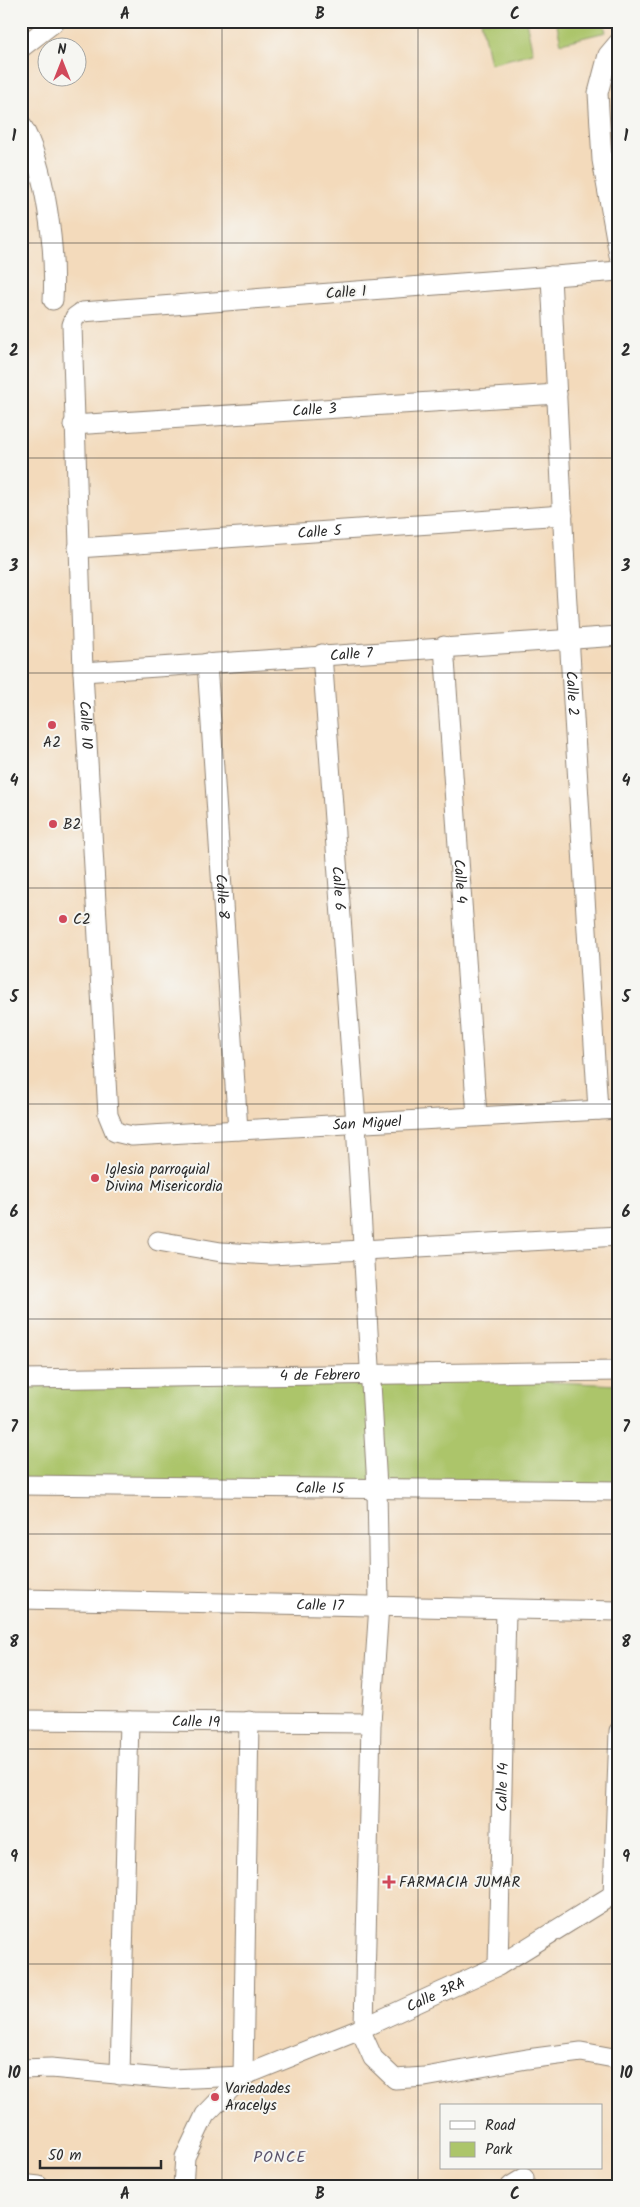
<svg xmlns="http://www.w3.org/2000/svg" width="640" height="2207" font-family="Kalam,sans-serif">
<rect width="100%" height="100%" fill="#f6f6f2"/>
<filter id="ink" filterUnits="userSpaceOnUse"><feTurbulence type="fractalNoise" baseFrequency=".02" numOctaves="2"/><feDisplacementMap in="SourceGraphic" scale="10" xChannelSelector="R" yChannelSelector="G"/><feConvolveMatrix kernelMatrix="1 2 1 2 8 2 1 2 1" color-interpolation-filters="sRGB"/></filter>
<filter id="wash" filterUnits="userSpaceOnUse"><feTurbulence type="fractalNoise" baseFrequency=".0096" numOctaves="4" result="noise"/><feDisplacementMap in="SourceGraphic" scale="20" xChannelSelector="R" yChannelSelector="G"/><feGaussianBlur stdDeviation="1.12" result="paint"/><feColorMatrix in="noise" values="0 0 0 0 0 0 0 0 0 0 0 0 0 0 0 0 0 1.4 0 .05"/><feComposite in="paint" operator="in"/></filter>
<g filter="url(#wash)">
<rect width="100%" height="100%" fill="#f3dabb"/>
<path fill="#acc56a" stroke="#6c784a" d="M 481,21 L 526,21 L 533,53 L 490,64 Z
M 556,21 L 603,21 L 606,32 L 561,43 Z
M 379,1374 L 619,1385 L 619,1491 L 386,1488 Z
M 21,1379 L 372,1379 L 377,1487 L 21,1485 Z"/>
</g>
<g filter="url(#ink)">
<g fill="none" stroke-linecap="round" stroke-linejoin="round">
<defs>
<g id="minor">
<path d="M 619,42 L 608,55 L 598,93 L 602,160 L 619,255"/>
<path d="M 21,48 L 56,21"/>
<path d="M 21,124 C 46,165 56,252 53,300"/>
<path id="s1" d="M 619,271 L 82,312 L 75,317 L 72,325 L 83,672 L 108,1115 L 115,1132 L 132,1136 L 619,1109"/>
<path id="s2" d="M 551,276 L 566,587 L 598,1110"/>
<path id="s3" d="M 73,425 L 557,394"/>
<path id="s4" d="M 78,548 L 563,515"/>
<path id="s5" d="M 444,646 L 477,1116"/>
<path id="s6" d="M 322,654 L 356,1124 L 377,1487 L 379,1605 L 371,1723 L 364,2027"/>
<path id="s7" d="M 207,663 L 238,1130"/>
<path id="s8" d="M 83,672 L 619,636"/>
<path d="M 158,1241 L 221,1252 L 271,1255 L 619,1236"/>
<path id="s9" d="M 21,1379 L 619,1371"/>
<path id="s10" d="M 21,1485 L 619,1491"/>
<path id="s11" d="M 21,1599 L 619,1611"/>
<path id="s12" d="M 21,1720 L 371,1723"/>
<path d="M 613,1895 L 619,1731"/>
<path id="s13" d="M 498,1966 L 506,1610"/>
<path d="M 360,2029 L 373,2058 L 395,2079 L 425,2077 L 527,2059 L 581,2052 L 619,2059"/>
<path id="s14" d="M 21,2069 L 51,2068 L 171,2079 L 243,2076 L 360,2029 L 498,1966 L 619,1891"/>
<path d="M 120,2075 L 129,1721"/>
<path d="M 243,2076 L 249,1721"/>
<path d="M 21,2184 L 39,2186"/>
<path d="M 183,2186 L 185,2157 L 205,2115 L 243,2076"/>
<path d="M 511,2186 L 524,2178"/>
</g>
</defs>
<use href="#minor" stroke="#8f8273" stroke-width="21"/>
<use href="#minor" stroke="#fff" stroke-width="19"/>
</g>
</g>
<path fill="none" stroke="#2b2b2b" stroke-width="1" stroke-opacity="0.55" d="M 222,21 L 222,2186M 418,21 L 418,2186M 21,243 L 619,243M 21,458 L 619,458M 21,673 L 619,673M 21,888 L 619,888M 21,1104 L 619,1104M 21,1319 L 619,1319M 21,1534 L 619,1534M 21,1749 L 619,1749M 21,1964 L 619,1964"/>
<g fill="#d1495b" stroke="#f6f6f2" stroke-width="2">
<circle cx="52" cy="725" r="5"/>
<circle cx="53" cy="824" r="5"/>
<circle cx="63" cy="919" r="5"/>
<circle cx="95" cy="1178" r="5"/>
<path d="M386.5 1874.5h5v5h5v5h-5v5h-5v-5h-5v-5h5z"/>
<circle cx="215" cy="2097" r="5"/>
</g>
<g text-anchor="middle" stroke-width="4" stroke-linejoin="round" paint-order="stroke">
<g font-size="15" fill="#2b2b2b" stroke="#f6f6f2">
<text transform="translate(346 292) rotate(-4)" y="5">Calle 1</text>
<text dy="5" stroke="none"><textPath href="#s3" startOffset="242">Calle 3</textPath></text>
<text dy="5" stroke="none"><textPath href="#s4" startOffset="242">Calle 5</textPath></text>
<text dy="5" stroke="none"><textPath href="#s8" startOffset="269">Calle 7</textPath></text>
<text dy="5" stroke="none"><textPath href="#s2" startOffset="418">Calle 2</textPath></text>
<text dy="5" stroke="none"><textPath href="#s1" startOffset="956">Calle 10</textPath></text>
<text dy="5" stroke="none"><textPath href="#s5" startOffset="236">Calle 4</textPath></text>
<text dy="5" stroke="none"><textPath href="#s6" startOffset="235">Calle 6</textPath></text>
<text dy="5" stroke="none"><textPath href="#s7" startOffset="234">Calle 8</textPath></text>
<text dy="5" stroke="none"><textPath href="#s1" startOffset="1618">San Miguel</textPath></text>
<text dy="5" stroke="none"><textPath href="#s9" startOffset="299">4 de Febrero</textPath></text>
<text dy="5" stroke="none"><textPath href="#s10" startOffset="299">Calle 15</textPath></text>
<text dy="5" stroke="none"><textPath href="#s11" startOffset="299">Calle 17</textPath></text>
<text dy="5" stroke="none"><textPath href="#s12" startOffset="175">Calle 19</textPath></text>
<text dy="5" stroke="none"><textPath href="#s13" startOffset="179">Calle 14</textPath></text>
<text dy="5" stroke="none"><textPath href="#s14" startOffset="432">Calle 3RA</textPath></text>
</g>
<g font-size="15" fill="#2b2b2b" stroke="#f6f6f2" text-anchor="start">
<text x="52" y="747" text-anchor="middle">A2</text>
<text x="63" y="829">B2</text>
<text x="73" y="924">C2</text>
<text x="105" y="1174">Iglesia parroquial<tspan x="105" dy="17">Divina Misericordia</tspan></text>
<text x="399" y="1887">FARMACIA JUMAR</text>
<text x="225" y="2093">Variedades<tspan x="225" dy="17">Aracelys</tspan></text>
</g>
<g font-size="16" letter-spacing="1" fill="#5c556d" stroke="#f6f6f2">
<text x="280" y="2162">PONCE</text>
</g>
</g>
<rect width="640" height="2207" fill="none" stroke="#f6f6f2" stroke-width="55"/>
<rect x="440" y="2104" width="162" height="65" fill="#f6f6f2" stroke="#a5a5a2"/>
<rect x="450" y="2121" width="25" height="8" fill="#ffffff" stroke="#a5a5a2"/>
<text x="485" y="2130" font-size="15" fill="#2b2b2b">Road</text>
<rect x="450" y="2142" width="25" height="15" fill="#acc56a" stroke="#a5a5a2"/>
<text x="485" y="2154" font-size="15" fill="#2b2b2b">Park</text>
<g transform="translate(62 62)"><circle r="24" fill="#f6f6f2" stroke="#a5a5a2"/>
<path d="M0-4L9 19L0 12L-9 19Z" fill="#d1495b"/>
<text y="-8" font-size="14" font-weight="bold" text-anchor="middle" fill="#2b2b2b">N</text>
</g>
<path d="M40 2160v8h121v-8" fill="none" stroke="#2b2b2b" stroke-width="2.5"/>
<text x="48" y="2160" font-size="15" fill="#2b2b2b" stroke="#f6f6f2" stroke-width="4" paint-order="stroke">50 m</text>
<rect x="28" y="28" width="584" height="2152" fill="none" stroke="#2b2b2b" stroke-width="2"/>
<g font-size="16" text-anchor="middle" font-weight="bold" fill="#2b2b2b">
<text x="125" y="19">A</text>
<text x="320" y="19">B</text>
<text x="515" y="19">C</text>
<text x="14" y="141">1</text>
<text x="626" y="141">1</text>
<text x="14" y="356">2</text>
<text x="626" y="356">2</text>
<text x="14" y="571">3</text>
<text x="626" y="571">3</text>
<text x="14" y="786">4</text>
<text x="626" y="786">4</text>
<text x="14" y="1002">5</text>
<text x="626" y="1002">5</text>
<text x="14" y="1217">6</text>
<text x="626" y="1217">6</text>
<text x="14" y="1432">7</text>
<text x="626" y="1432">7</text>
<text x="14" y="1647">8</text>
<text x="626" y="1647">8</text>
<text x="14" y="1862">9</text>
<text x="626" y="1862">9</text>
<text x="14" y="2078">10</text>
<text x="626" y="2078">10</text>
<text x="125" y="2199">A</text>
<text x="320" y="2199">B</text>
<text x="515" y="2199">C</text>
</g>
</svg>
